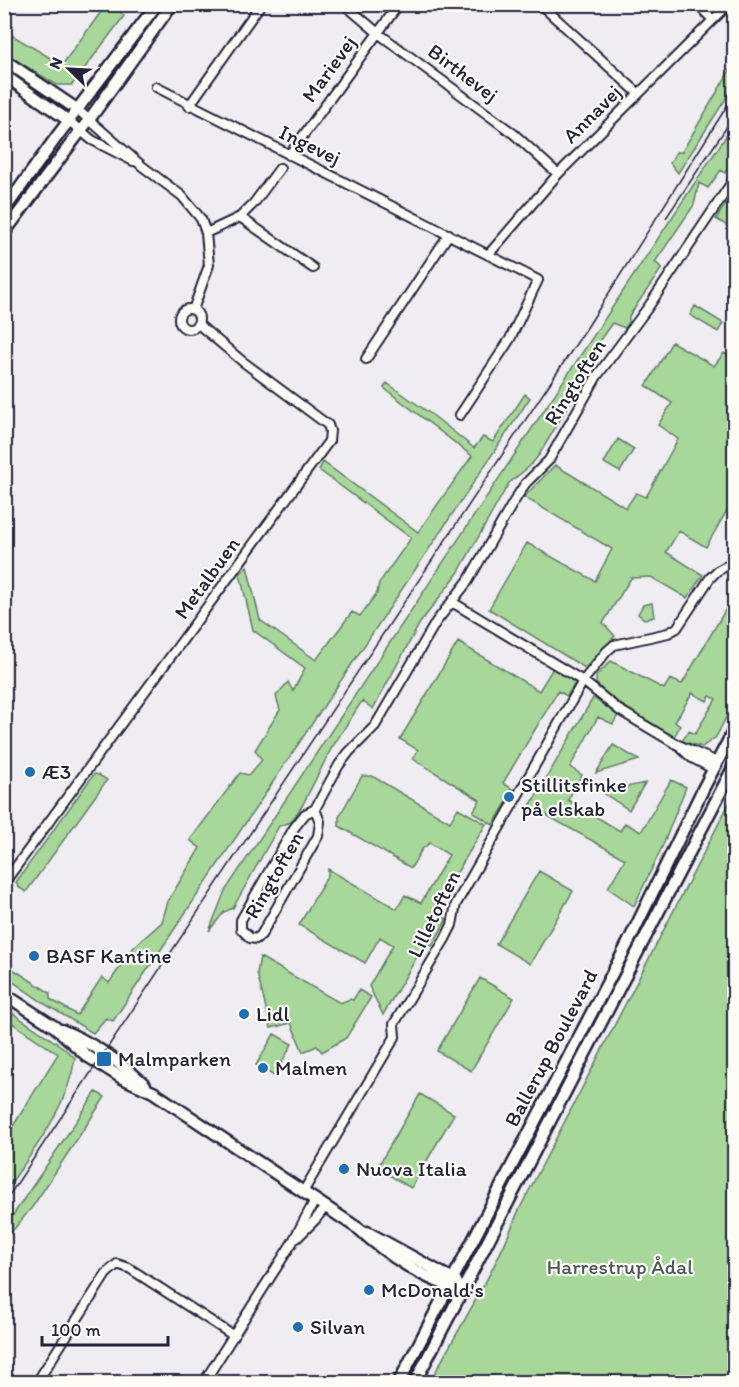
<svg xmlns="http://www.w3.org/2000/svg" width="739" height="1387" font-family="Itim,sans-serif">
<rect width="100%" height="100%" fill="#efecf2"/>
<filter id="ink" filterUnits="userSpaceOnUse"><feTurbulence type="fractalNoise" baseFrequency=".0167" numOctaves="2"/><feDisplacementMap in="SourceGraphic" scale="12" xChannelSelector="R" yChannelSelector="G"/><feConvolveMatrix kernelMatrix="1 2 1 2 8 2 1 2 1" color-interpolation-filters="sRGB"/></filter>
<g filter="url(#ink)">
<path fill="#a7d899" stroke="#647d6a" stroke-width="1.5" d="M 99,5 L 114,5 L 124,16 L 72,85 L 57,85 L 5,54 L 5,41 L 10,34 L 62,65 L 101,12 Z
M 734,63 L 734,86 L 678,173 L 670,163 L 676,152 L 682,152 Z
M 734,124 L 734,156 L 725,173 L 721,170 L 708,188 L 699,183 L 694,205 L 655,262 L 662,268 L 629,316 L 629,322 L 625,328 L 612,323 L 582,365 L 588,373 L 539,455 L 530,466 L 509,483 L 458,573 L 420,623 L 373,709 L 362,701 L 331,749 L 302,806 L 291,822 L 279,826 L 233,908 L 224,912 L 209,931 L 225,891 Z
M 734,191 L 734,230 L 716,219 Z
M 695,306 L 723,323 L 718,332 L 690,315 Z
M 672,342 L 714,366 L 724,353 L 734,359 L 734,453 L 732,459 L 734,461 L 734,498 L 706,547 L 679,531 L 666,552 L 703,575 L 687,598 L 651,577 L 631,578 L 603,623 L 615,636 L 585,668 L 489,609 L 527,543 L 595,581 L 612,549 L 524,497 L 555,465 L 626,508 L 636,493 L 646,497 L 678,439 L 658,425 L 672,403 L 646,386 Z
M 387,383 L 435,417 L 474,448 L 483,437 L 493,442 L 525,394 L 530,398 L 113,1021 L 106,1018 L 93,1033 L 45,1004 L 5,976 L 5,964 L 50,993 L 50,999 L 77,1015 L 102,977 L 109,983 L 134,947 L 162,922 L 168,901 L 200,848 L 190,840 L 240,773 L 249,775 L 262,760 L 255,750 L 280,710 L 276,696 L 288,682 L 293,691 L 305,668 L 253,630 L 240,574 L 247,566 L 260,620 L 316,660 L 352,612 L 360,616 L 377,593 L 379,583 L 411,538 L 319,470 L 323,462 L 418,532 L 472,456 L 384,388 Z
M 618,439 L 634,449 L 620,472 L 604,463 Z
M 734,595 L 734,702 L 716,737 L 702,747 L 682,741 L 689,731 L 695,734 L 716,699 L 710,696 L 707,701 L 692,693 L 675,722 L 680,726 L 674,737 L 610,698 L 596,683 L 596,676 L 611,661 L 664,689 L 670,679 L 682,684 Z
M 652,603 L 654,617 L 644,619 L 638,614 L 643,605 Z
M 458,642 L 539,691 L 553,668 L 576,682 L 567,696 L 558,691 L 503,783 L 514,790 L 493,825 L 473,812 L 480,800 L 413,759 L 418,750 L 400,739 Z
M 593,698 L 618,715 L 613,724 L 598,717 L 570,767 L 582,775 L 568,800 L 620,831 L 625,823 L 641,832 L 671,780 L 686,787 L 663,845 L 634,906 L 608,888 L 625,859 L 530,806 Z
M 613,745 L 639,760 L 596,773 Z
M 94,774 L 99,775 L 107,780 L 26,892 L 18,887 L 16,882 Z
M 362,776 L 372,776 L 450,822 L 458,808 L 486,824 L 434,911 L 447,919 L 432,946 L 425,943 L 383,1015 L 369,986 L 393,945 L 380,937 L 365,963 L 299,925 L 328,875 L 328,869 L 397,909 L 405,895 L 421,903 L 449,855 L 430,843 L 422,849 L 411,868 L 339,826 L 339,817 Z
M 645,783 L 629,810 L 602,792 Z
M 734,794 L 734,1382 L 430,1382 C 460,1326 495,1272 518,1212 Z
M 539,871 L 573,891 L 530,964 L 496,944 Z
M 260,957 L 340,1003 L 350,999 L 353,1000 L 359,990 L 371,997 L 346,1038 L 322,1052 L 317,1046 L 303,1052 L 291,1023 L 271,1028 L 257,973 Z
M 480,978 L 514,998 L 471,1071 L 437,1051 Z
M 5,1008 L 64,1048 L 75,1058 C 67,1110 33,1150 5,1192 L 5,1139 L 58,1054 L 5,1018 Z
M 274,1034 L 292,1044 L 274,1076 L 256,1065 Z
M 96,1092 L 105,1097 L 33,1206 L 5,1240 L 5,1227 Z
M 420,1094 L 454,1114 L 411,1188 L 377,1168 Z"/>
<g fill="none" stroke-linecap="round" stroke-linejoin="round">
<defs>
<path id="street" d="M 344,4 L 378,33 L 514,134 L 558,174
M 540,4 L 638,93
M 697,4 L 713,20
M 156,87 L 538,280 L 510,339 L 460,415
M 189,106 L 261,4
M 78,110 L 142,166 L 182,196 L 201,219 L 206,233 L 209,265 L 193,310
M 69,121 L 92,140 L 133,161
M 289,155 L 399,4
M 240,217 L 313,268
M 206,233 L 240,217 L 254,203 L 280,168
M 488,255 L 558,174 L 729,4
M179 319a10 10 0 1 1 20 0a10 10 0 1 1-20 0Z
M 366,359 L 449,234
M 452,602 L 583,681 L 619,710 L 676,744 L 717,762
M 682,749 L 692,758 L 713,769
M 315,809 L 320,822 L 318,836 L 261,935 L 256,939 L 250,938 L 241,929 L 241,920 L 294,828 L 305,814 L 315,809 L 339,765 L 349,752 L 375,726 L 436,622 L 468,581 L 513,503 L 525,484 L 549,460 L 597,376 L 649,306 L 734,179
M 4,883 L 329,441 L 330,431 L 328,425 L 242,361 L 198,324
M 303,1192 L 395,1037 L 394,1024 L 445,939 L 452,925 L 456,904 L 583,681 L 607,651 L 614,645 L 668,633 L 677,628 L 710,578 L 717,571 L 734,562
M 297,1238 L 316,1219 L 325,1207
M 37,1382 L 106,1274 L 117,1264 L 129,1268 L 234,1336
M 204,1382 L 292,1243 L 315,1200"/>
<path id="secondary" d="M 4,60 L 78,110
M 4,75 L 69,121
M 4,210 L 58,135 L 157,4
M 4,233 L 94,113 L 172,4
M 4,994 L 55,1027 L 87,1056 L 122,1078 L 153,1092 L 359,1229 C 386,1254 428,1283 465,1290
M 61,1030 C 93,1043 119,1061 145,1085
M 367,1232 L 456,1281
M 399,1382 L 627,945 L 703,789 L 734,730
M 415,1382 L 734,766"/>
</defs>
<use href="#street" stroke="#22223b" stroke-width="12"/>
<use href="#secondary" stroke="#22223b" stroke-width="15"/>
<use href="#street" stroke="#fdfcf7" stroke-width="8"/>
<use href="#secondary" stroke="#fdfcf7" stroke-width="10"/>
<path stroke="#22223b" stroke-width="1.5" d="M 666,218 L 734,116
M 4,1203 L 588,326 L 734,95"/>
</g>
</g>
<g fill="#1f6fb2" stroke="#fdfcf7" stroke-width="2">
<circle cx="30" cy="772" r="6"/>
<circle cx="509" cy="797" r="6"/>
<circle cx="34" cy="956" r="6"/>
<circle cx="244" cy="1014" r="6"/>
<rect x="96" y="1051" width="16" height="16" rx="3"/>
<circle cx="263" cy="1068" r="6"/>
<circle cx="344" cy="1169" r="6"/>
<circle cx="369" cy="1290" r="6"/>
<circle cx="298" cy="1327" r="6"/>
</g>
<g text-anchor="middle" stroke-width="4.5" stroke-linejoin="round" paint-order="stroke">
<g font-size="21" fill="#22223b" stroke="#fdfcf7">
<text transform="translate(329 69) rotate(-54)" y="7">Marievej</text>
<text transform="translate(463 73) rotate(37)" y="7">Birthevej</text>
<text transform="translate(592 114) rotate(-45)" y="7">Annavej</text>
<text transform="translate(310 145) rotate(26)" y="7">Ingevej</text>
<text transform="translate(575 382) rotate(-58)" y="7">Ringtoften</text>
<text transform="translate(207 578) rotate(-54)" y="7">Metalbuen</text>
<text transform="translate(274 875) rotate(-60)" y="7">Ringtoften</text>
<text transform="translate(434 914) rotate(-64)" y="7">Lilletoften</text>
<text transform="translate(551 1048) rotate(-62)" y="7">Ballerup Boulevard</text>
</g>
<g font-size="21" fill="#22223b" stroke="#fdfcf7" text-anchor="start">
<text x="42" y="779">Æ3</text>
<text x="521" y="792">Stillitsfinke<tspan x="521" dy="24">på elskab</tspan></text>
<text x="46" y="963">BASF Kantine</text>
<text x="256" y="1021">Lidl</text>
<text x="118" y="1066">Malmparken</text>
<text x="275" y="1075">Malmen</text>
<text x="356" y="1176">Nuova Italia</text>
<text x="381" y="1297">McDonald's</text>
<text x="310" y="1334">Silvan</text>
</g>
<g font-size="21" fill="#4a5957" stroke="#fdfcf7">
<text x="620" y="1274">Harrestrup Ådal</text>
</g>
</g>
<rect width="739" height="1387" fill="none" stroke="#fdfcf7" stroke-width="24"/>
<rect x="12" y="12" width="715" height="1363" fill="none" stroke="#22223b" stroke-width="2" filter="url(#ink)"/>
<g transform="translate(69 69) rotate(294)" stroke="#fdfcf7" stroke-width="4.5" paint-order="stroke">
<path d="M0-4.5L10 22L0 15L-10 22Z" fill="#22223b"/>
<text y="-9" font-size="16" font-weight="bold" text-anchor="middle" fill="#22223b">N</text>
</g>
<path d="M42 1336v9h126v-9" fill="none" stroke="#22223b" stroke-width="3"/>
<text x="51" y="1336" font-size="18" fill="#22223b" stroke="#fdfcf7" stroke-width="4.5" paint-order="stroke">100 m</text>
</svg>
